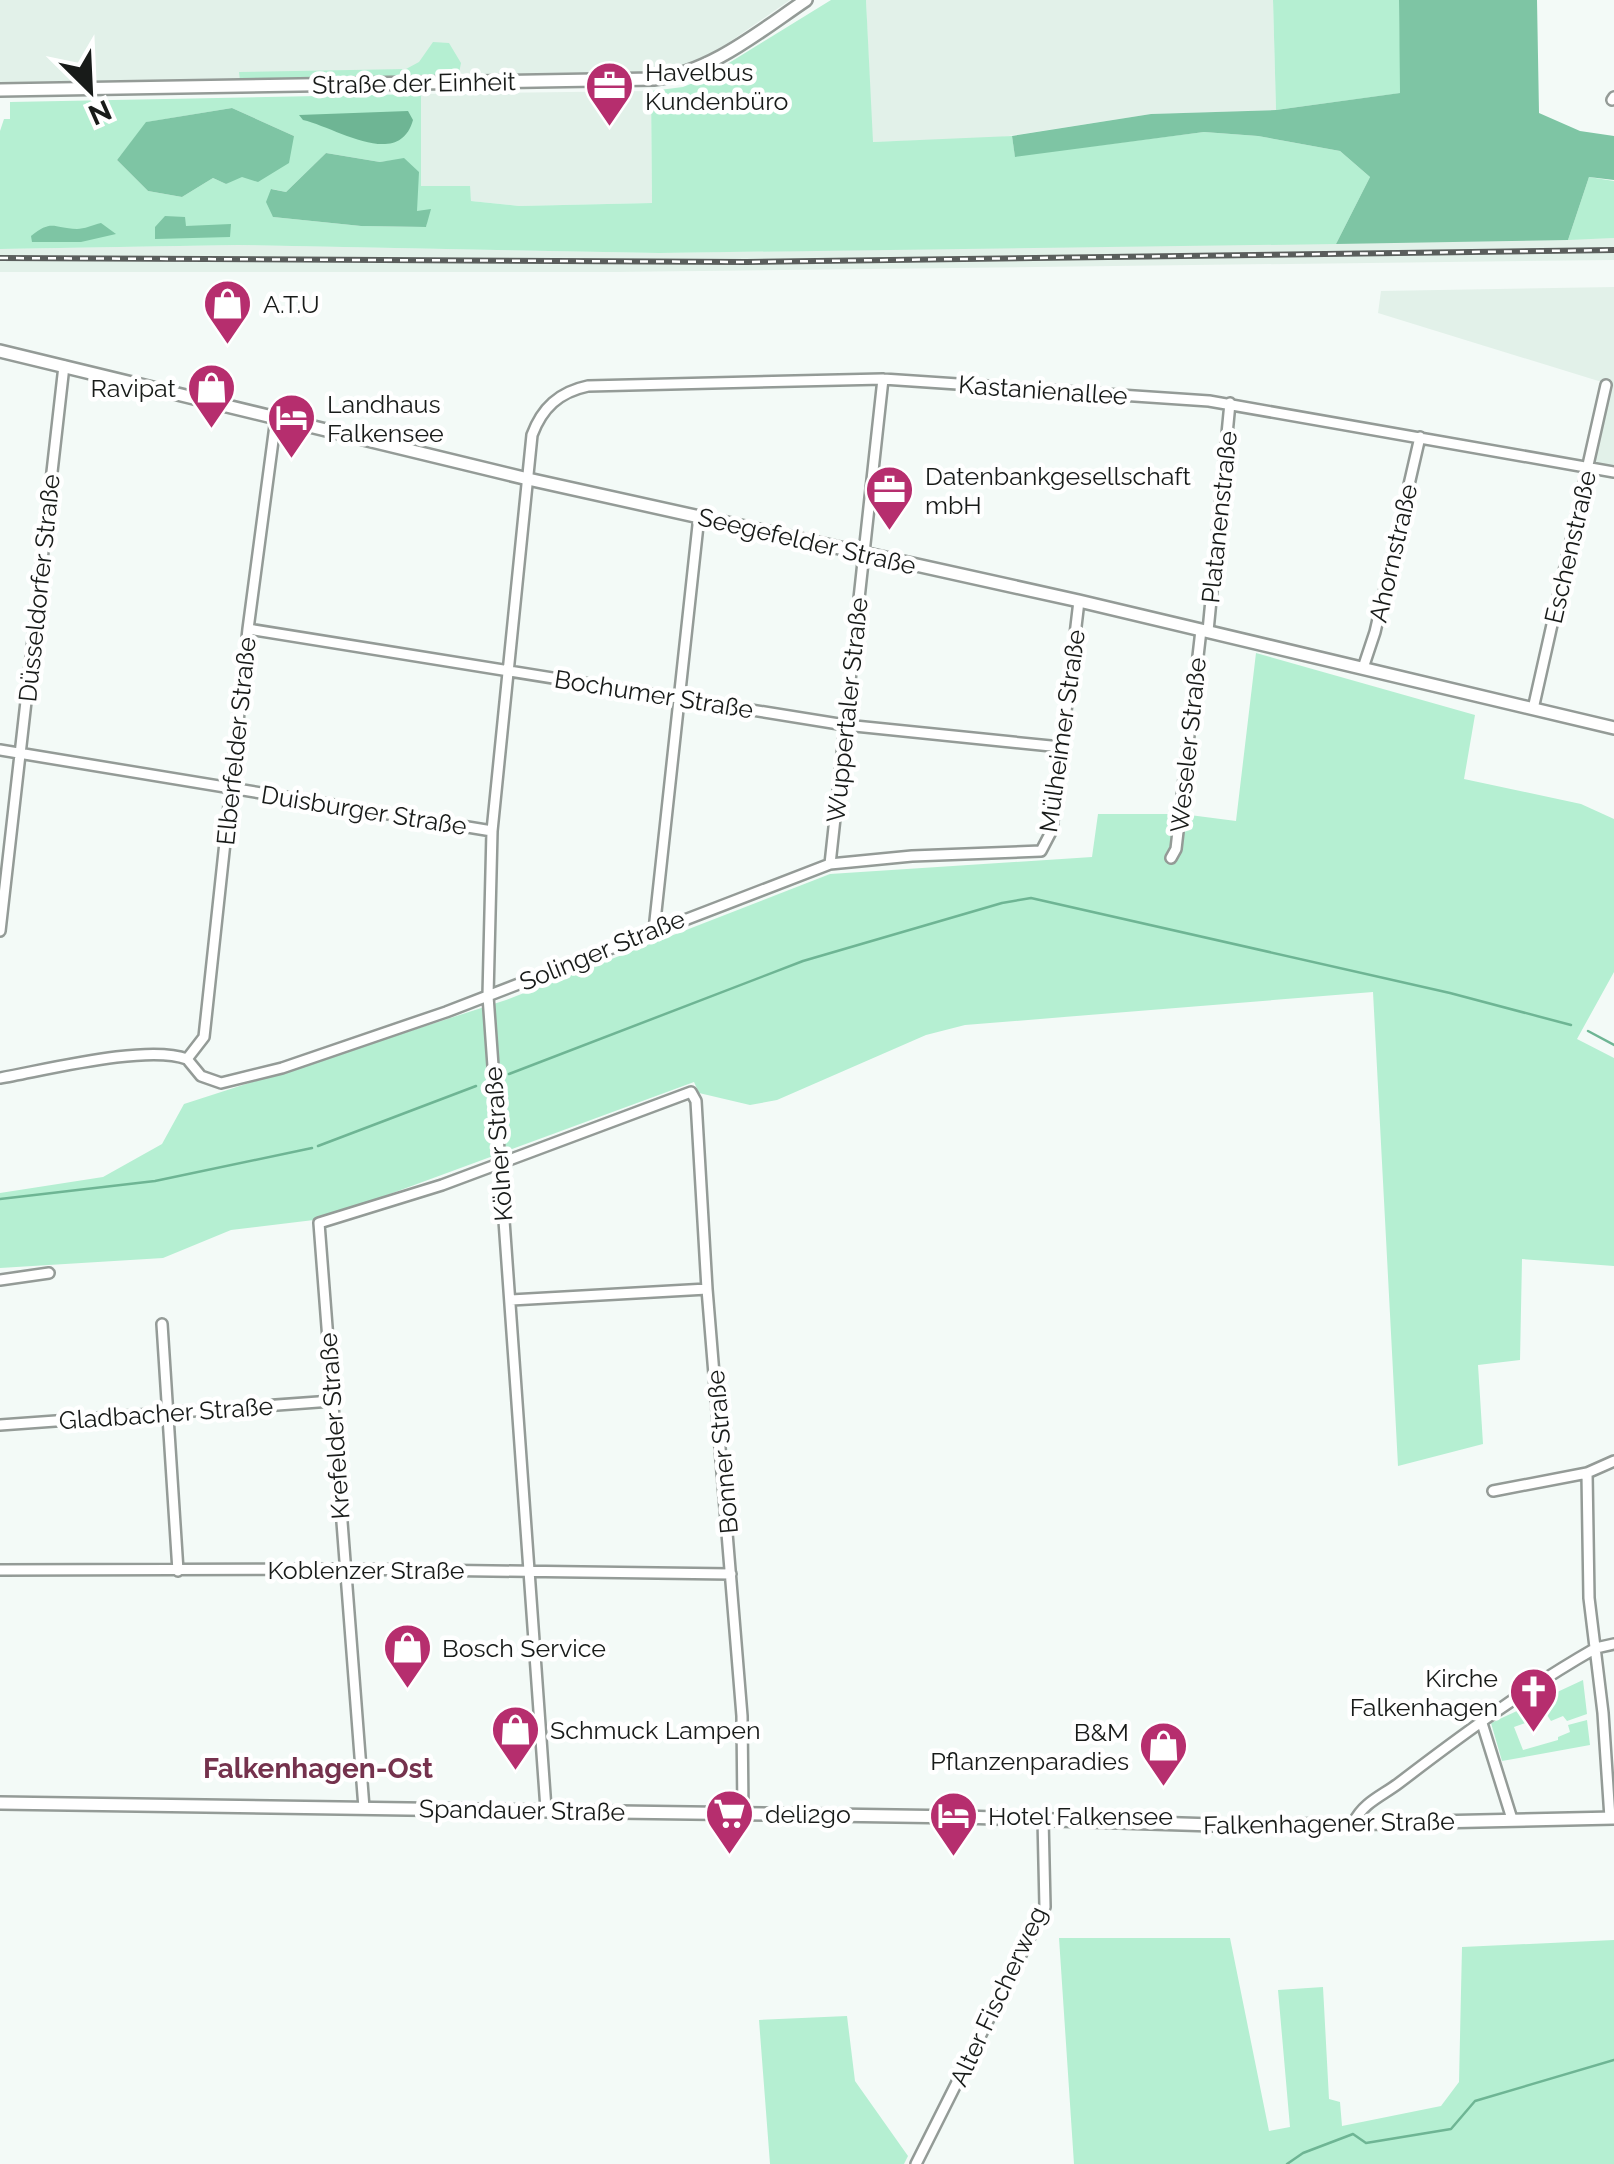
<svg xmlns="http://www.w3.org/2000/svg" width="1614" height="2164" font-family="Raleway,sans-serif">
<rect width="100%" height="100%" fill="#f3faf7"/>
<path fill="#e2f1e9" d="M 0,0 L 790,0 L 711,55 L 678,69 L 641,75 L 0,84 Z
M 866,0 L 1273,0 L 1276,110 L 1151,114 L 996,138 L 872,142 Z
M 651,91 L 652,203 L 519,206 L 471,201 L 469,186 L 421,186 L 421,94 Z
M 1614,238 L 1614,260 L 618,272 L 0,272 L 0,249 L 238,245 L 659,253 Z
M 1614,287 L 1614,467 L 1590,464 L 1605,383 L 1378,313 L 1381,291 Z"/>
<path fill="#b5efd2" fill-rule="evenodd" d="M 831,0 L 866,0 L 873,142 L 1012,136 L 1015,156 L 1204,132 L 1258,136 L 1340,151 L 1370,177 L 1336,244 L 659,253 L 238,245 L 0,249 L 0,131 L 4,119 L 10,119 L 10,102 L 421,94 L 421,186 L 470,186 L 471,201 L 519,206 L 652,203 L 651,91 L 683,87 L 703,79 ZM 232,108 L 294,136 L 226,184 L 213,178 L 182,197 L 148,191 L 117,160 L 147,122 ZM 326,153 L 380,162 L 404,159 L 417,212 L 429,210 L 426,227 L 361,226 L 273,217 L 272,189 L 286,192 Z
M 1273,0 L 1399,0 L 1401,93 L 1276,110 Z
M 433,42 L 449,43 L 461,63 L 459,73 L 452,78 L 240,81 L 239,72 L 406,69 L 419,62 Z
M 1589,177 L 1614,181 L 1614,238 L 1568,240 Z
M 1256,653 L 1475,715 L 1464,779 L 1581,804 L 1614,819 L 1614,972 L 1577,1039 L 1614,1058 L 1614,1266 L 1522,1259 L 1520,1360 L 1478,1365 L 1483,1444 L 1398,1466 L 1373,992 L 965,1025 L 926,1035 L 777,1100 L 750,1105 L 699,1093 L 694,1082 L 322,1219 L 231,1230 L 163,1258 L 0,1268 L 0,1193 L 103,1177 L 162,1144 L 184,1104 L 506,1000 L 830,874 L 1092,857 L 1098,814 L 1182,814 L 1236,821 Z
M 1583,1680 L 1587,1714 L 1567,1721 L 1563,1716 L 1551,1721 L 1547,1715 L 1514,1727 L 1523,1750 L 1558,1740 L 1558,1737 L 1570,1732 L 1568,1725 L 1587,1720 L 1590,1745 L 1502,1761 L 1491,1723 Z
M 1059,1938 L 1230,1938 L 1269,2131 L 1290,2127 L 1278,1990 L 1323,1987 L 1329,2099 L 1340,2102 L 1342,2126 L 1441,2106 L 1459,2082 L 1462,1947 L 1614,1940 L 1614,2164 L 1074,2164 Z
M 847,2016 L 855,2081 L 908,2156 L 904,2164 L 770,2164 L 759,2020 Z"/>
<path fill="#7ec5a4" d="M 1399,0 L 1537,0 L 1539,113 L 1580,131 L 1614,136 L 1614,180 L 1589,177 L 1568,240 L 1336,244 L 1370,177 L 1340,151 L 1258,136 L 1204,132 L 1015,157 L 1012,136 L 1151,114 L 1276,110 L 1400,93 Z
M 232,108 L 294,136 L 289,163 L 258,182 L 242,177 L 226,184 L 213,178 L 182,197 L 148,191 L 117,160 L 146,122 Z
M 326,153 L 380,162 L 404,158 L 419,172 L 417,211 L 431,209 L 426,227 L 361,226 L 273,217 L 266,202 L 271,189 L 286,192 Z
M 165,216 L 185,217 L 186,226 L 231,224 L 230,237 L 155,239 L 155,227 Z
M 101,223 L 116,234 L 81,242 L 32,242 L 31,236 C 52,219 53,228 77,229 C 84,229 93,225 101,223 Z"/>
<path fill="#6eb594" d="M 408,111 L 413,120 C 399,170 337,128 303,120 L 299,115 Z"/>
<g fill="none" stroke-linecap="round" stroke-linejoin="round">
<path stroke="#6eb594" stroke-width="2.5" d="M 1588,1031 L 1614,1045
M 509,1074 L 803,961 L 1002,903 L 1031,898 L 1450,993 L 1571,1025
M 318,1146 L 476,1086
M 0,1199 L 155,1181 L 312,1148
M 1287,2164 L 1303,2153 L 1353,2134 L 1366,2143 L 1451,2129 L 1475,2101 L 1614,2060"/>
<defs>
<path id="street" d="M 1612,100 L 1614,97
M 248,629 L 845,725 L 1061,747
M 1208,631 L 1230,403
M 1363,668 L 1375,632 L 1420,437
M 1533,709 L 1606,385
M 0,750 L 492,831
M 1171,858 L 1176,849 L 1201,630
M 830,864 L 883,379
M 654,930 L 699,516
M 0,931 L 64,366
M 187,1059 L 201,1076 L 221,1083 L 282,1068 L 446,1012 L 830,864 L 912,856 L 1041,851 L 1052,830 L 1079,601
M 187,1059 L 204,1037 L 248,629 L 276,418
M 0,1078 C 46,1070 147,1044 187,1059
M 0,1280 L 49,1273
M 511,1300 L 707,1289
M 162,1324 L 178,1571
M 0,1425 L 332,1401
M 1587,1473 L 1589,1598 L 1603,1713 L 1610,1818
M 1493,1491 L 1587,1473 L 1614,1461
M 0,1570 L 345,1569 L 731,1574
M 1481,1720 L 1512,1819
M 364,1808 L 319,1223 L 442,1185 L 691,1092 L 696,1101 L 707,1289 L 742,1716 L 743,1813
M 546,1809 L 488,996 L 492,831 L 532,435 C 542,408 559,392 588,386 L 883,379 L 1209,401 L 1614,472
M 1354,1822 C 1364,1802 1382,1796 1399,1783 C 1463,1734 1526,1688 1596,1648 L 1614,1644
M 916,2164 L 1045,1907 L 1043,1818"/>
<path id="secondary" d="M 0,90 L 654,79 C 710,73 760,31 806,0
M 0,351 L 528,479 L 1079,601 L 1614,728
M 0,1803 L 963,1817 L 1245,1826 L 1614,1818"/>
</defs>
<use href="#street" stroke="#949b97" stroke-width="14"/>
<use href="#secondary" stroke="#949b97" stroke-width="16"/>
<use href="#street" stroke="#fff" stroke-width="9"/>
<use href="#secondary" stroke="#fff" stroke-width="11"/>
<defs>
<path id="rail" d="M 0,258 L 746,262 L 1614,250"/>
</defs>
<use href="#rail" stroke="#5a5e5c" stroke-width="6"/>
<use href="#rail" stroke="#fff" stroke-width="2.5" stroke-dasharray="8" stroke-linecap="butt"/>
</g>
<defs>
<symbol id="office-pin" viewBox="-11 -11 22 30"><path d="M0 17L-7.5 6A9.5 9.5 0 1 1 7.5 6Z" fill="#b62e6e" stroke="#fff"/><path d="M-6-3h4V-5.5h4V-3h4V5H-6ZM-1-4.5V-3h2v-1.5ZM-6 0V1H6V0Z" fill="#fff"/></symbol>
<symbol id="shop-pin" viewBox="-11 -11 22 30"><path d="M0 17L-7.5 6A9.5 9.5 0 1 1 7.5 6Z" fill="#b62e6e" stroke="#fff"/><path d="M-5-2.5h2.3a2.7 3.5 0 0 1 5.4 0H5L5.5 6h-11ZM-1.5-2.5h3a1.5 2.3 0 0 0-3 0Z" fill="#fff"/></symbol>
<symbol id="hotel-pin" viewBox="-11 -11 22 30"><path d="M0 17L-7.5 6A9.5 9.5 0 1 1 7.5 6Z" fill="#b62e6e" stroke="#fff"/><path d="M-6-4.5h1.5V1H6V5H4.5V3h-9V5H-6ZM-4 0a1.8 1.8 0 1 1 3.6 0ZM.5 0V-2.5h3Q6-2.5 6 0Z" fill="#fff"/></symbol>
<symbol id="church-pin" viewBox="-11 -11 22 30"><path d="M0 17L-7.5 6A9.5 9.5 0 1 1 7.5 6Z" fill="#b62e6e" stroke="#fff"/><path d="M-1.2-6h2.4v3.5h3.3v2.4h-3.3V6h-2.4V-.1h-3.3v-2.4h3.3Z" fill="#fff"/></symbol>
<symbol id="supermarket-pin" viewBox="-11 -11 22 30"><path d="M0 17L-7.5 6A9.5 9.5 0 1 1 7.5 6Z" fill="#b62e6e" stroke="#fff"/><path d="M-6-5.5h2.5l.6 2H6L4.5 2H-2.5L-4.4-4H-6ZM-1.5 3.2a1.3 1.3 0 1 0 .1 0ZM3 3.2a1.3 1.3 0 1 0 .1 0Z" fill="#fff"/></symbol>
</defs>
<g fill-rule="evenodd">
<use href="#office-pin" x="582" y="58" width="55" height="75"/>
<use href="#shop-pin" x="200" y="276" width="55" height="75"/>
<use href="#shop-pin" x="184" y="360" width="55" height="75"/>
<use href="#hotel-pin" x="264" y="390" width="55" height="75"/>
<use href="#office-pin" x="862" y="462" width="55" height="75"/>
<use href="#shop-pin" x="380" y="1620" width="55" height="75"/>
<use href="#church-pin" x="1506" y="1664" width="55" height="75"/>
<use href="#shop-pin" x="488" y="1702" width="55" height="75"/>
<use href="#shop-pin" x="1136" y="1718" width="55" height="75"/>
<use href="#supermarket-pin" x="702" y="1786" width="55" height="75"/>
<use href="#hotel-pin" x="926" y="1788" width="55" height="75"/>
</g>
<g text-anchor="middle" stroke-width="9" stroke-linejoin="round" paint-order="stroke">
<g font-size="25" fill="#181b19" stroke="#fff" text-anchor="start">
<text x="645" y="81">Havelbus<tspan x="645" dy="29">Kundenbüro</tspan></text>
<text x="263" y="313">A.T.U</text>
<text x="176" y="397" text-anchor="end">Ravipat</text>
<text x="327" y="413">Landhaus<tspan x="327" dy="29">Falkensee</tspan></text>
<text x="925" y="485">Datenbankgesellschaft<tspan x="925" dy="29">mbH</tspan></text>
<text x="442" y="1657">Bosch Service</text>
<text x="1498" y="1687" text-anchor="end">Kirche<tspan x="1498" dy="29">Falkenhagen</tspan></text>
<text x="550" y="1739">Schmuck Lampen</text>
<text x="1129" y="1741" text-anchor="end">B&amp;M<tspan x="1129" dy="29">Pflanzenparadies</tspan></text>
<text x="765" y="1823">deli2go</text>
<text x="988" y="1825">Hotel Falkensee</text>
</g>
<g font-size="25" fill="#181b19" stroke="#fff">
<text transform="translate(414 83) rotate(-1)" y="9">Straße der Einheit</text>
<text transform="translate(1043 390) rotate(4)" y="9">Kastanienallee</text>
<text transform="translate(1219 517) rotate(-84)" y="9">Platanenstraße</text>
<text transform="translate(807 541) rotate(13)" y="9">Seegefelder Straße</text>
<text transform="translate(1570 547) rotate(-77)" y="9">Eschenstraße</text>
<text transform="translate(1393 553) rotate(-77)" y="9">Ahornstraße</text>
<text transform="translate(39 588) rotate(-84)" y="9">Düsseldorfer Straße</text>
<text transform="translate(654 694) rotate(9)" y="9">Bochumer Straße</text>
<text transform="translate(847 710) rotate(-84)" y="9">Wuppertaler Straße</text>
<text transform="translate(1062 731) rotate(-82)" y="9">Mülheimer Straße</text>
<text transform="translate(236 741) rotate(-84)" y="9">Elberfelder Straße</text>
<text transform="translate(1188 745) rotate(-84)" y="9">Weseler Straße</text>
<text transform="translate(364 810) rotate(9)" y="9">Duisburger Straße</text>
<text transform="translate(602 950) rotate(-22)" y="9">Solinger Straße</text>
<text transform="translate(498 1144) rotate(-94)" y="9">Kölner Straße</text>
<text transform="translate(166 1413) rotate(-4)" y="9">Gladbacher Straße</text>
<text transform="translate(334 1426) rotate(-94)" y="9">Krefelder Straße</text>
<text transform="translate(722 1452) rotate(-95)" y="9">Bonner Straße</text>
<text x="366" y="1579">Koblenzer Straße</text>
<text transform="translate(522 1810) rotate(1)" y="9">Spandauer Straße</text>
<text transform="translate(1329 1823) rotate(-1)" y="9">Falkenhagener Straße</text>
<text transform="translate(998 1996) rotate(-65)" y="9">Alter Fischerweg</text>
</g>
<g font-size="28" font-weight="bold" fill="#75324d" stroke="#fff">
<text x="318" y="1778">Falkenhagen-Ost</text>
</g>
</g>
<g transform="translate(90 90) rotate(156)" stroke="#ffffff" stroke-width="8" paint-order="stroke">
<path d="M0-8L18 38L0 25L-18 38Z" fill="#181b19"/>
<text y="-15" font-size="28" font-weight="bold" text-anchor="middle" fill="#181b19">N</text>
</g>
</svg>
